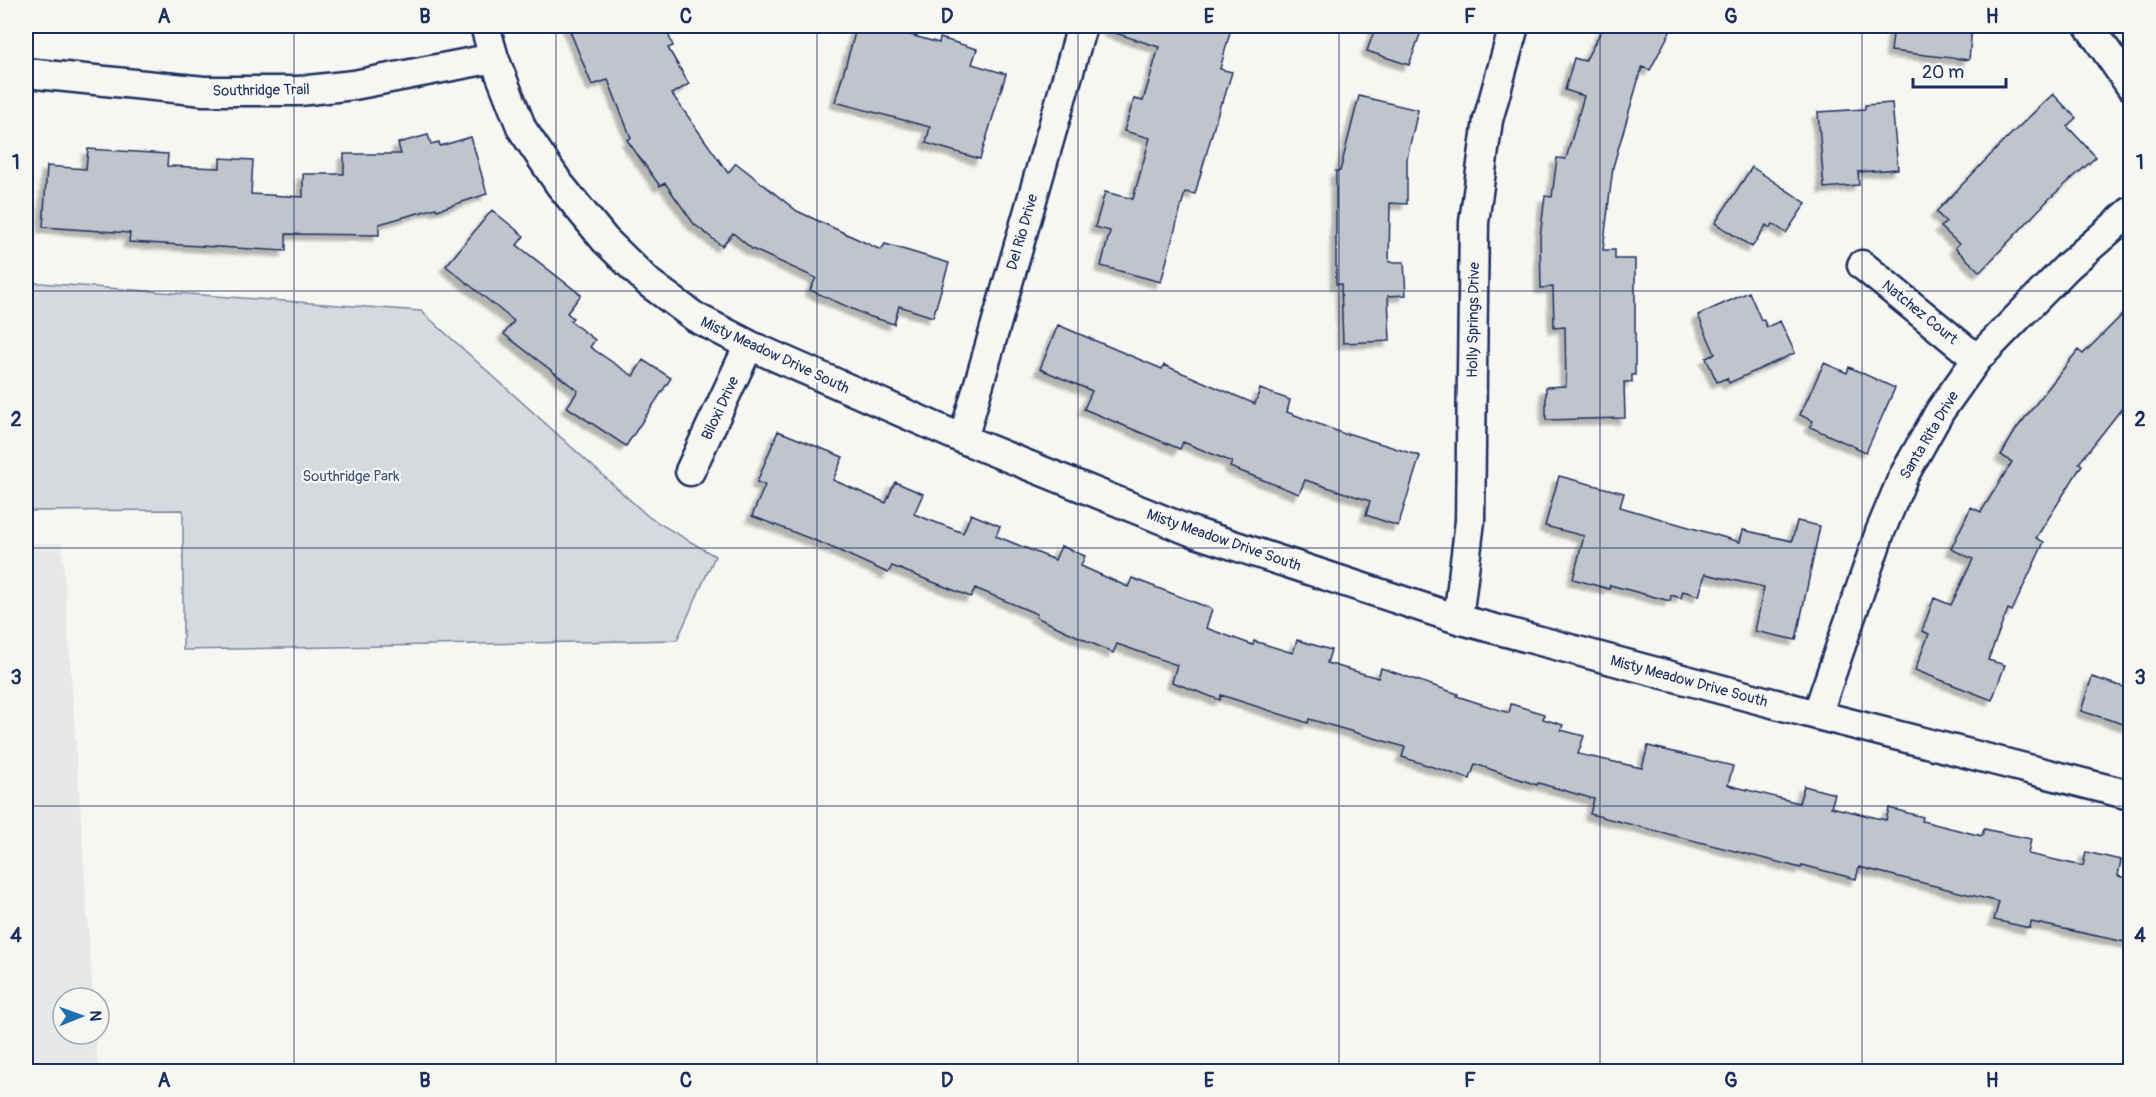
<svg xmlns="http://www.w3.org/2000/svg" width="2156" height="1097" font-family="Pangolin,sans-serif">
<defs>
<filter id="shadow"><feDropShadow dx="-5.5" dy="5.5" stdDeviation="1.5" flood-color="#0004"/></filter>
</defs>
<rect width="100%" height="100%" fill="#f6f6f2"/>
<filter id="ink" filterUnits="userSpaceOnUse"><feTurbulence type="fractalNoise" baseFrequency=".0167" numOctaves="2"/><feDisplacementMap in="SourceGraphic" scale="12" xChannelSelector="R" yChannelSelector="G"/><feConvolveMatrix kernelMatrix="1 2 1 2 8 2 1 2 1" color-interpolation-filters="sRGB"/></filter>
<g filter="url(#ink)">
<path fill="#e6e7e7" d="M 26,543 L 62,543 L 93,998 L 63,998 L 63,1034 L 95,1034 L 98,1071 L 26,1071 Z"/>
<path fill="#d6d9dd" stroke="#78849e" stroke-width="1.5" d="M 26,282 L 421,311 L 650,518 L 715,556 L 677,640 L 183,650 L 183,510 L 26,511 Z"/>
<path fill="#c0c4cd" stroke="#1b2f5e" stroke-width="1.5" filter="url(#shadow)" d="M 568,26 L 665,26 L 673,46 L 668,48 L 689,84 L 672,94 L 728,173 L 736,163 L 797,211 L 881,250 L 885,244 L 949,263 L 933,317 L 899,306 L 894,324 L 868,316 L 810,290 L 816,278 L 752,249 L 733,233 L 722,246 L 694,224 L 665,183 L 660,186 L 627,140 L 631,138 L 608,80 L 592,85 Z
M 857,26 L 878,26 L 939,43 L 940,38 L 977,49 L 972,64 L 1006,74 L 980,159 L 926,143 L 930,127 L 835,102 Z
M 1110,26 L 1209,26 L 1230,32 L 1220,69 L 1232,72 L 1223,102 L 1221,102 L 1195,194 L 1185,192 L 1161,282 L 1101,266 L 1110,231 L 1095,227 L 1105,192 L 1133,199 L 1150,138 L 1124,131 L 1134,99 L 1143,101 L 1159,47 L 1109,31 Z
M 1376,26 L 1423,26 L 1409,65 L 1367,51 Z
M 1604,26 L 1673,26 L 1650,70 L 1642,67 L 1613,167 L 1603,250 L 1615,250 L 1615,259 L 1635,259 L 1635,375 L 1632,375 L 1632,382 L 1624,382 L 1625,418 L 1546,420 L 1546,387 L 1566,386 L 1565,327 L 1554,328 L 1553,287 L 1541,288 L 1540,238 L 1545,196 L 1552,197 L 1557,158 L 1566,159 L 1584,96 L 1565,90 L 1574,58 L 1585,61 Z
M 1894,26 L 1972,27 L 1969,60 L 1891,51 Z
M 2053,94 L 2076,118 L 2067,126 L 2096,157 L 2050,198 L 1980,272 L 1955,248 L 1959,244 L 1941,227 L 1946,222 L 1936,212 L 2001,144 Z
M 1359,96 L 1418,110 L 1407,158 L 1407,204 L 1390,203 L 1389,262 L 1404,262 L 1406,295 L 1388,296 L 1390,341 L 1343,343 L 1341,284 L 1336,284 L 1336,171 L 1340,171 Z
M 1892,103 L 1898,169 L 1858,172 L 1859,185 L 1824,188 L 1818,112 L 1865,109 L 1865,105 Z
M 428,135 L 431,144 L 439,142 L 440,146 L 471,137 L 487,194 L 437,210 L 436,208 L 379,224 L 379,235 L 286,234 L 286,251 L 129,242 L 130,233 L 43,227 L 47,166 L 86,169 L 88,149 L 168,154 L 167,166 L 220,168 L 220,158 L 253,160 L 251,194 L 303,197 L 303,174 L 344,174 L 344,154 L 401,154 L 398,143 Z
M 1752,167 L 1806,203 L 1786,233 L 1773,224 L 1770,228 L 1766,225 L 1752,247 L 1715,223 Z
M 492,210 L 524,236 L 517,245 L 581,295 L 567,313 L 573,318 L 570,321 L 595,340 L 590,347 L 633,376 L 643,360 L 671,378 L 626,446 L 567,407 L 578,391 L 504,334 L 514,321 L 446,266 Z
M 1749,292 L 1761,320 L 1763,319 L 1767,327 L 1780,321 L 1795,353 L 1729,383 L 1727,378 L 1717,382 L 1706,358 L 1715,354 L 1698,315 Z
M 2130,307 L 2130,398 L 2079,463 L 2082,465 L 2036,538 L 2044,542 L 2012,611 L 2008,609 L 1988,660 L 2005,665 L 1992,700 L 1915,670 L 1929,634 L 1922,631 L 1934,598 L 1951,605 L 1973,559 L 1951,549 L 1971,507 L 1981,512 L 2012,462 L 2001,455 L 2017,428 L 2078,350 L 2083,354 Z
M 1058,325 L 1162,369 L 1164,365 L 1255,404 L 1260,389 L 1290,400 L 1287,412 L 1347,435 L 1347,433 L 1420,456 L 1398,526 L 1366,515 L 1370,501 L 1305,480 L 1299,494 L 1230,467 L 1232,462 L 1183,442 L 1180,449 L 1084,409 L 1092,391 L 1040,369 Z
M 1824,363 L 1847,373 L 1849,367 L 1895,388 L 1866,452 L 1810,427 L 1813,421 L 1800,415 Z
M 778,431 L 843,457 L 833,480 L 886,503 L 895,482 L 923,494 L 914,514 L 963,533 L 971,514 L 1000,526 L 996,536 L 1055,560 L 1061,546 L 1085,556 L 1081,566 L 1128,587 L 1132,578 L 1212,609 L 1206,628 L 1253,645 L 1254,641 L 1293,653 L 1297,640 L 1331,650 L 1327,663 L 1378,678 L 1381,668 L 1458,694 L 1457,696 L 1509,713 L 1511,704 L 1544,714 L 1543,719 L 1563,725 L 1561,730 L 1584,736 L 1578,754 L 1642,768 L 1648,746 L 1733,766 L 1728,785 L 1799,803 L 1804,786 L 1835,794 L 1831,807 L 1886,820 L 1889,808 L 1923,817 L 1922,821 L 1982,836 L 1984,829 L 2031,839 L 2028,854 L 2083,866 L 2086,852 L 2121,860 L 2118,876 L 2130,879 L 2130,943 L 2031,922 L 2030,928 L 1994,920 L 1999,902 L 1859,867 L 1856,879 L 1802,865 L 1801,868 L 1590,814 L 1594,799 L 1538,783 L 1537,785 L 1475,764 L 1470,779 L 1402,757 L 1405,747 L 1309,719 L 1308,723 L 1221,695 L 1220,700 L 1172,682 L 1177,665 L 1117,644 L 1113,653 L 1036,617 L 1037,614 L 975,588 L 971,597 L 892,566 L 888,573 L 824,544 L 752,516 L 765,485 L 757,482 Z
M 1559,476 L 1624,493 L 1620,507 L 1740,542 L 1743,530 L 1792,541 L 1797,521 L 1820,526 L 1796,640 L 1755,631 L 1764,587 L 1705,574 L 1699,596 L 1683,591 L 1681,598 L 1671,595 L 1670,601 L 1610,585 L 1609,589 L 1573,579 L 1584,536 L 1545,526 Z
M 2092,677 L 2130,689 L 2130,726 L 2081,711 Z"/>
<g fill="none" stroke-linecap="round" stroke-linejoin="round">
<defs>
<path id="street" d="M 485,26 L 494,58 L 522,129 L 560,185 L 605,240 L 649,283 L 695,317 L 749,345 L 963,439 L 1193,532 L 1458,619 L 1817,715 L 2130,795
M 2089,26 L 2130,85
M 26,73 L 204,91 L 299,91 L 354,85 L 494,58
M 1862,265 L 1977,359
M 963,439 L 1082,26
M 690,471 L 749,345
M 1458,619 L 1470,521 L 1474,222 L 1488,120 L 1514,26
M 1817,715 L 1880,532 L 1903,477 L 1940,411 L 1977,359 L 2068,266 L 2130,212"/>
</defs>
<use href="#street" stroke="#1b2f5e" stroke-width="33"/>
<use href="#street" stroke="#f6f6f2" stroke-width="28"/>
</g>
</g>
<path fill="none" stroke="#1b2f5e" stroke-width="1.5" stroke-opacity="0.55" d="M 294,26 L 294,1072M 556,26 L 556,1072M 817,26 L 817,1072M 1078,26 L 1078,1072M 1339,26 L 1339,1072M 1600,26 L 1600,1072M 1862,26 L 1862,1072M 26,291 L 2130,291M 26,548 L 2130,548M 26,806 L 2130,806"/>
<g text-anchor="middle" stroke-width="4.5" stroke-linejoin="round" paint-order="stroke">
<g font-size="15" fill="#1b2f5e" stroke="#f6f6f2">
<text transform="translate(261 90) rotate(-1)" y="5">Southridge Trail</text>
<text transform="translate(1022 232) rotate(-74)" y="5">Del Rio Drive</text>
<text transform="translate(1920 312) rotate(39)" y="5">Natchez Court</text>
<text transform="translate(1473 320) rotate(-89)" y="5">Holly Springs Drive</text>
<text transform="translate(775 355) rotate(25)" y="5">Misty Meadow Drive South</text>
<text transform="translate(720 408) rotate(-65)" y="5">Biloxi Drive</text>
<text transform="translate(1929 435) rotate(-59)" y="5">Santa Rita Drive</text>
<text transform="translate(1224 540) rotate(19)" y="5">Misty Meadow Drive South</text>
<text transform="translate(1689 681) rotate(15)" y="5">Misty Meadow Drive South</text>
</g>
<g font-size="15" fill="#405177" stroke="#f6f6f2">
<text x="351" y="481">Southridge Park</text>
</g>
</g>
<rect width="2156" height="1097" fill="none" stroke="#f6f6f2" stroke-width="66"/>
<g transform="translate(81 1016) rotate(89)"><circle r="28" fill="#f6f6f2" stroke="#9ea6b7" stroke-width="1.5"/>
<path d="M0-4.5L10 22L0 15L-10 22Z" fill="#1f6fb2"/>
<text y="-9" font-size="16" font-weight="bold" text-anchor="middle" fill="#1b2f5e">N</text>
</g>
<path d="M1913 78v9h93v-9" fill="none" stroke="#1b2f5e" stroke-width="3"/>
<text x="1922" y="78" font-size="18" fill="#1b2f5e" stroke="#f6f6f2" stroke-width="4.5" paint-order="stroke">20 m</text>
<rect x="33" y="33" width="2090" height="1031" fill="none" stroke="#1b2f5e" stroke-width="2"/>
<g font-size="20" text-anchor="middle" font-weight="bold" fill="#1b2f5e">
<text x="164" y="23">A</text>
<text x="425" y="23">B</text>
<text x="686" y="23">C</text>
<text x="947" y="23">D</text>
<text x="1209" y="23">E</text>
<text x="1470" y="23">F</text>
<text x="1731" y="23">G</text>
<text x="1992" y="23">H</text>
<text x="16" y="169">1</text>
<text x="2140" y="169">1</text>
<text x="16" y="426">2</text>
<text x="2140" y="426">2</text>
<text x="16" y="684">3</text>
<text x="2140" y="684">3</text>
<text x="16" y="942">4</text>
<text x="2140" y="942">4</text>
<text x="164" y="1087">A</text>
<text x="425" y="1087">B</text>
<text x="686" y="1087">C</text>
<text x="947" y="1087">D</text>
<text x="1209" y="1087">E</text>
<text x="1470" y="1087">F</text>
<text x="1731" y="1087">G</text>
<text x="1992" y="1087">H</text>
</g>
</svg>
